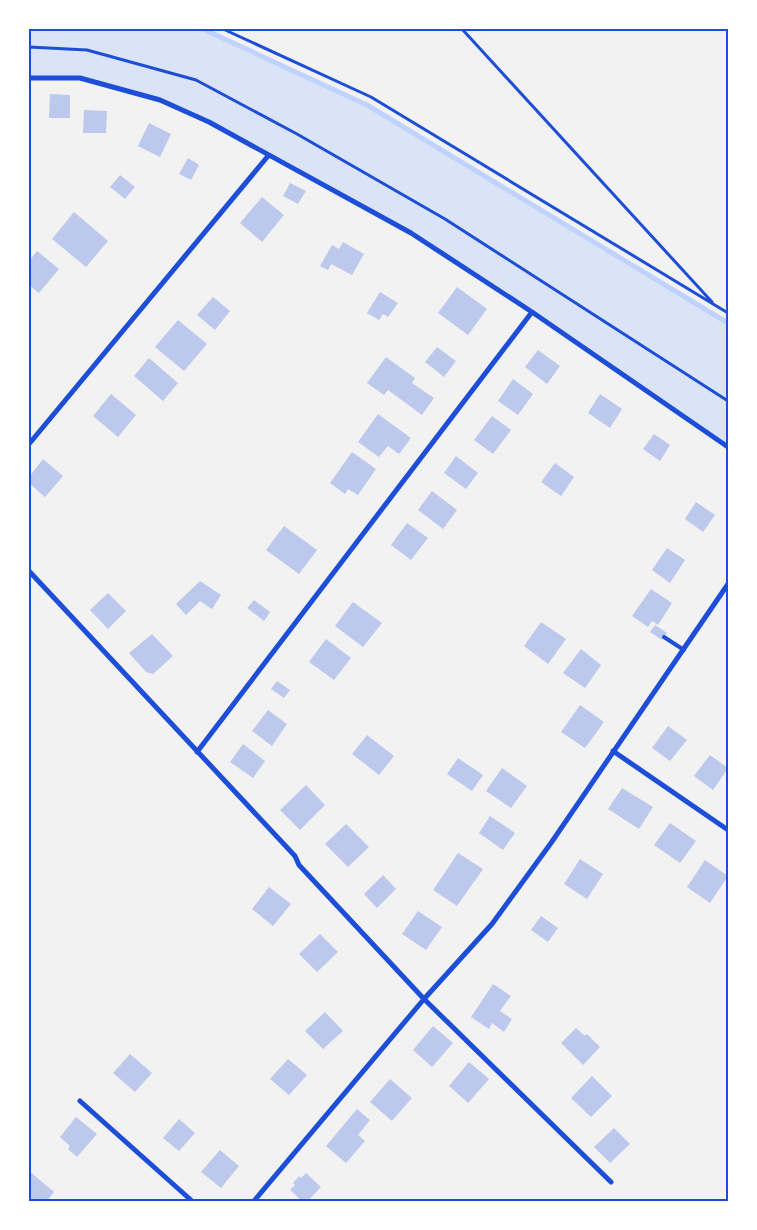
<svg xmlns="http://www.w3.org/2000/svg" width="757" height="1230" font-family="Montserrat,sans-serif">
<rect width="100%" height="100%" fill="#f2f2f2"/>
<path fill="#dbe4f7" d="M 29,29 L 203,29 L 367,105 L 728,323 L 728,447 L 411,233 L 209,122 L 160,100 L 80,78 L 29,78 Z"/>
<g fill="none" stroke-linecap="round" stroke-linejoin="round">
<path stroke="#bfd3fe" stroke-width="5" d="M 203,29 L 367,105 L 728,323"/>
</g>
<path fill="#bdc9ec" d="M 50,94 L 70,95 L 70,118 L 49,118 Z
M 84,110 L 107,111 L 106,133 L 83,133 Z
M 149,123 L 171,134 L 160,157 L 138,146 Z
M 188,158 L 199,165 L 191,180 L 179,174 Z
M 120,175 L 135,187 L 125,199 L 110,187 Z
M 290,183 L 306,191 L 298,204 L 283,196 Z
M 262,197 L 284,215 L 262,242 L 240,223 Z
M 74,212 L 108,241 L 86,267 L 52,239 Z
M 343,242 L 364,254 L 352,275 L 331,264 L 328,270 L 320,266 L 332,245 L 339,249 Z
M 37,251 L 59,269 L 39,293 L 29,285 L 29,261 Z
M 457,287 L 487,309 L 468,335 L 438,313 Z
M 380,292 L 398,303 L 388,317 L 383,314 L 379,320 L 367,313 Z
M 213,297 L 230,311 L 215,330 L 197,315 Z
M 178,320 L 207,344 L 184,371 L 155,347 Z
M 437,347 L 456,361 L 444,377 L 425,362 Z
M 538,350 L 560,366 L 547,384 L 525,367 Z
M 386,357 L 415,378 L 412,383 L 434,398 L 422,415 L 388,390 L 384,395 L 367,383 Z
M 149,358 L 178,383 L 163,401 L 134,376 Z
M 513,379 L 533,394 L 518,415 L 498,401 Z
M 111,394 L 136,415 L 118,437 L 93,416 Z
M 600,394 L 622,409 L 610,428 L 588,413 Z
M 378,414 L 411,438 L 399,454 L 388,446 L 379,457 L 358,442 Z
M 492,416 L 511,430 L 493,454 L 474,440 Z
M 654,434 L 670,445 L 660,461 L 643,449 Z
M 352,452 L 376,469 L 358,495 L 348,489 L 345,494 L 330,483 Z
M 456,456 L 478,473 L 466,489 L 444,473 Z
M 43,459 L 63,476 L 45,497 L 29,483 L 29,477 Z
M 555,463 L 574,477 L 561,496 L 541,482 Z
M 432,491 L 457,510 L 443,529 L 418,510 Z
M 696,502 L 715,515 L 703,532 L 685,519 Z
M 407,523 L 428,538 L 411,560 L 391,545 Z
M 284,526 L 317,550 L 299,574 L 266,550 Z
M 667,548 L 685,560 L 670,583 L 652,570 Z
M 200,581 L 221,595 L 212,609 L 200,601 L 186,615 L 176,604 Z
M 651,589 L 672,603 L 658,625 L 652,621 L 648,627 L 632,616 Z
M 108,593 L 126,611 L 108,629 L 90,610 Z
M 254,600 L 270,612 L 264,621 L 247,608 Z
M 353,602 L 382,623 L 363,647 L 335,626 Z
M 541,622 L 566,639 L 548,664 L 524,646 Z
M 655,625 L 667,633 L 662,640 L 650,632 Z
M 152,634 L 173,656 L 153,674 L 146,672 L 129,653 Z
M 326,639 L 351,658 L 334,680 L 309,662 Z
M 581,649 L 601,665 L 585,688 L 563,673 Z
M 277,681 L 290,690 L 284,698 L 271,689 Z
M 580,705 L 604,722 L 585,748 L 561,732 Z
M 268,710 L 287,724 L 272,746 L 252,731 Z
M 668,726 L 687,740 L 670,761 L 652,748 Z
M 367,735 L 394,756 L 379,775 L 352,754 Z
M 243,744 L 265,761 L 253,778 L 230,762 Z
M 710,755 L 728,768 L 713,790 L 694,776 Z
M 458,758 L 483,775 L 472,791 L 447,774 Z
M 502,768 L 527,786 L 511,808 L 486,791 Z
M 306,785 L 325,805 L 300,830 L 280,810 Z
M 622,788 L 653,807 L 639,829 L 608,809 Z
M 490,816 L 515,833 L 503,850 L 479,833 Z
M 670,823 L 696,841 L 680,863 L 654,845 Z
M 346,824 L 369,847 L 348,867 L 325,844 Z
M 458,853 L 483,869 L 457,906 L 433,890 Z
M 580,859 L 603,874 L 587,899 L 564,884 Z
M 705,860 L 728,876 L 710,903 L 687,887 Z
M 383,875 L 396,889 L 377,908 L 364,894 Z
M 269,887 L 291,904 L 273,926 L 252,909 Z
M 418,911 L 442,927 L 426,950 L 402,934 Z
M 541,916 L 558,928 L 548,942 L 531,930 Z
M 320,934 L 338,952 L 317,972 L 299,954 Z
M 493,984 L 511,996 L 500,1011 L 512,1019 L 504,1032 L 492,1023 L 489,1029 L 471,1017 Z
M 325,1012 L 343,1031 L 323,1049 L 305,1031 Z
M 433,1026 L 453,1043 L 432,1067 L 413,1050 Z
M 576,1028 L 585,1036 L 587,1034 L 600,1047 L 583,1065 L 561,1043 Z
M 130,1054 L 152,1073 L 135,1092 L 113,1073 Z
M 288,1059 L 307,1075 L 289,1095 L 270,1079 Z
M 469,1062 L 489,1079 L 468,1103 L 449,1086 Z
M 592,1076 L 612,1096 L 591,1117 L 571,1098 Z
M 390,1079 L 412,1098 L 392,1121 L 370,1102 Z
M 357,1109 L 370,1120 L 358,1135 L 365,1141 L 346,1163 L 326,1146 Z
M 76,1117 L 97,1134 L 77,1157 L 68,1149 L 70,1146 L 60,1137 Z
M 179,1119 L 195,1133 L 179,1151 L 163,1138 Z
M 614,1128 L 630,1144 L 610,1163 L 594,1147 Z
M 220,1150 L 239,1166 L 221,1188 L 201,1172 Z
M 29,1171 L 54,1192 L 47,1201 L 29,1201 Z
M 306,1173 L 321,1187 L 308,1201 L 302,1201 L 290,1190 L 295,1185 L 293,1183 L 299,1176 L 301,1178 Z"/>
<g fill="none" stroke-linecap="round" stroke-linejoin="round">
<path stroke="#1d4ed8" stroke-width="3" d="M 223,29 L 371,97 L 728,313
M 462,29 L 712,302
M 29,47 L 87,50 L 196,80 L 297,134 L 445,219 L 728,401"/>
<path stroke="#1d4ed8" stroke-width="4" d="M 664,637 L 684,650"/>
<path stroke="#1d4ed8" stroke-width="5" d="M 29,78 L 80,78 L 160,100 L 209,122 L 411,233 L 532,312 L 728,447
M 29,444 L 268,156
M 29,571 L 295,856 L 299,865 L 424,999 L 611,1182
M 613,751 L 728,830
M 197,752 L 532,312
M 80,1101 L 192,1201
M 254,1201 L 424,999 L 492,924 L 551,843 L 728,584"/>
</g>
<rect width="757" height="1230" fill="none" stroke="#ffffff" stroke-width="60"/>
<rect x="30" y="30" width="697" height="1170" fill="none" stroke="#1d4ed8" stroke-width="2"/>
</svg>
